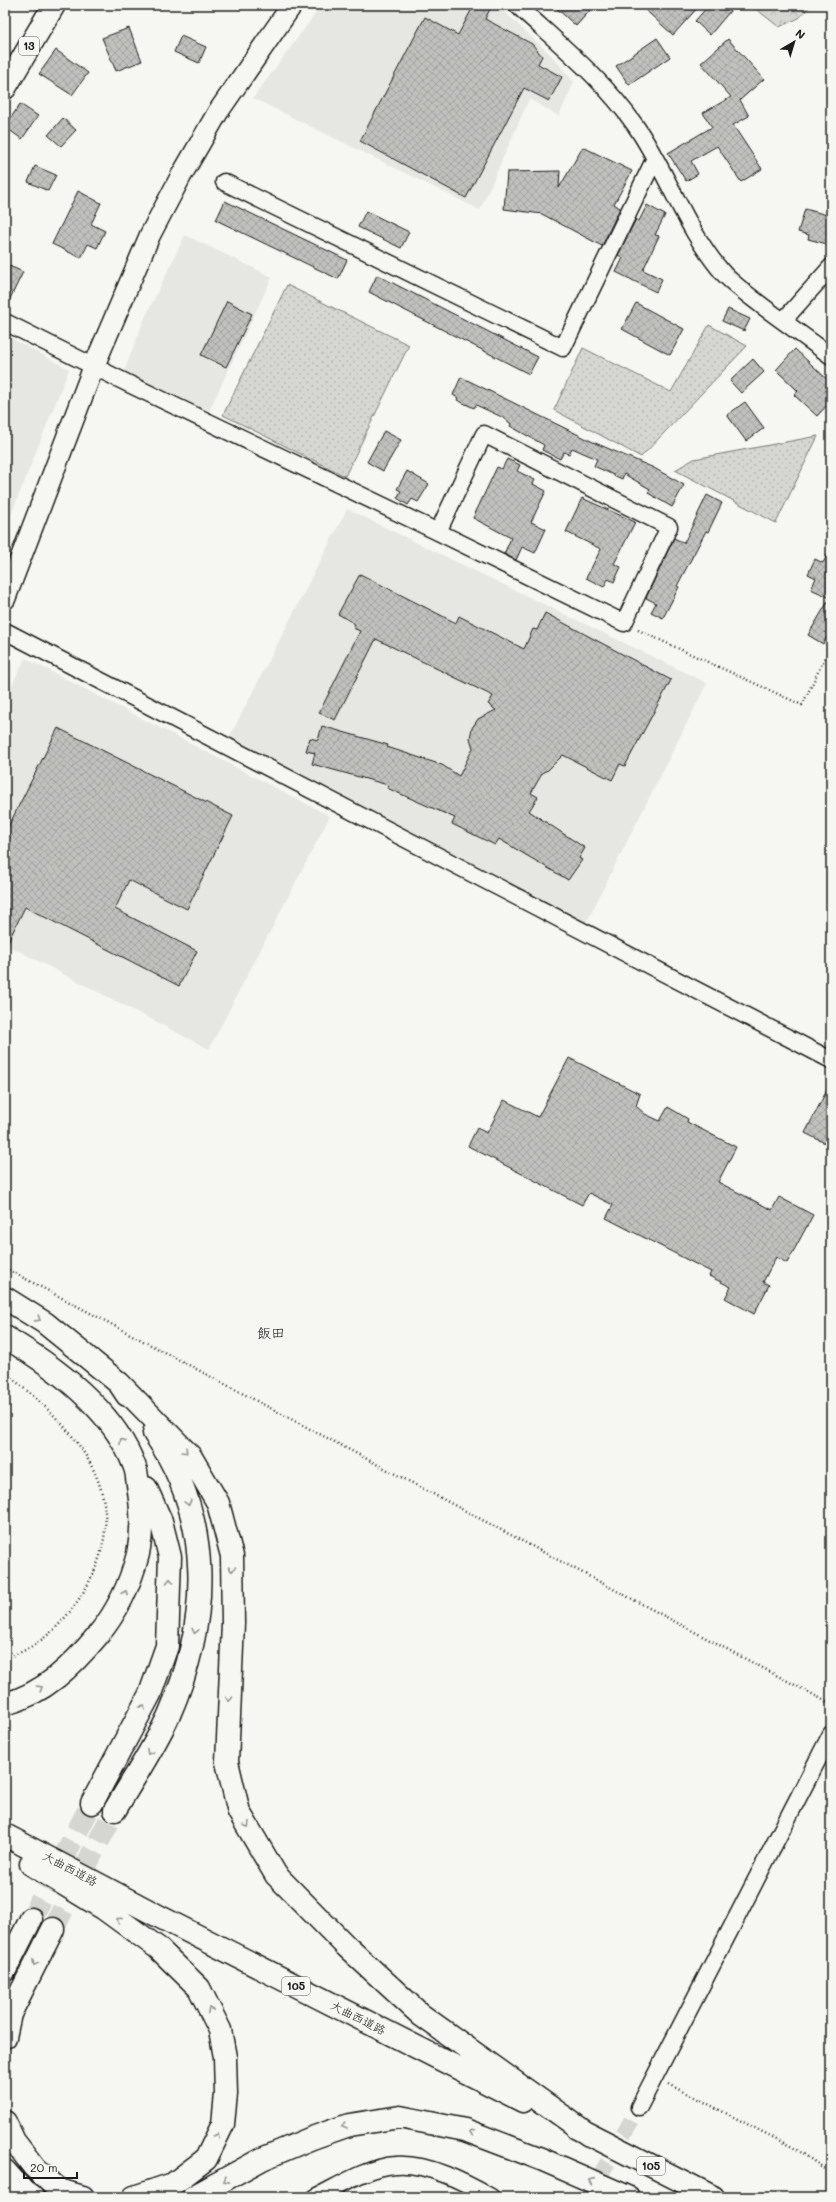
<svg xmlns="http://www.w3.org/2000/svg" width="836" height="2202" font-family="Mali,'Klee One',sans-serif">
<defs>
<pattern id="grass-dots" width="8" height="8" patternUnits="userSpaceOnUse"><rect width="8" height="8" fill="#d6d6d2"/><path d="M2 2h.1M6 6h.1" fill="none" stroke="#b7b7b4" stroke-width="1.8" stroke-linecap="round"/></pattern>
<pattern id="park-crowns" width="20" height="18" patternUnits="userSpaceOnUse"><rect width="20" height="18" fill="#d6d6d2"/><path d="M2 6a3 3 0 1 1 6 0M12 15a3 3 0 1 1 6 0" fill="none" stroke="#b7b7b4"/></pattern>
<pattern id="building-cross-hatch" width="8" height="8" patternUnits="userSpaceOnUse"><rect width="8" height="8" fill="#c0c0bd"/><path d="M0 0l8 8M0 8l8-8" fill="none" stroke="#a4a4a2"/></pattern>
</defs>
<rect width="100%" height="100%" fill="#f6f6f2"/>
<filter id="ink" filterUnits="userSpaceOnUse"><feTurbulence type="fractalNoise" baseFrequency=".025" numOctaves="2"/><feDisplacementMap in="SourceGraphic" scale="8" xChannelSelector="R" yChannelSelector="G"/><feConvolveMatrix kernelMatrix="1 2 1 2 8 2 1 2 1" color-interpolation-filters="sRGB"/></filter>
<g filter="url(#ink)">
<path fill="#e6e6e2" d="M 322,5 L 497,5 L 552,56 L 574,82 L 559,116 L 529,99 L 480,210 L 253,98 Z
M 185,235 L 272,277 L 209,411 L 124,372 L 143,322 Z
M 5,335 L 69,369 L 5,530 Z
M 347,509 L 707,683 L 585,925 L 228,740 Z
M 25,658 L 330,816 L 209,1049 L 5,944 L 5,700 Z"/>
<path fill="url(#grass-dots)" stroke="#797977" d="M 287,285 L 409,345 L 345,476 L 223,415 Z
M 709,325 L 747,346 L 641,457 L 554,410 L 583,348 L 671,392 Z
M 818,436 L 776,523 L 675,470 L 694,459 Z"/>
<path fill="url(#park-crowns)" stroke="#797977" d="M 751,5 L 811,5 L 799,18 L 779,27 Z"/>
<path fill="url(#building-cross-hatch)" stroke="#1c1c1c" d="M 474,5 L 492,5 L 485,19 L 532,44 L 542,56 L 538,64 L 562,77 L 549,101 L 524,88 L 466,198 L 360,141 L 425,17 L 458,35 Z
M 553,5 L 595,5 L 576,26 Z
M 640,5 L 700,5 L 673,35 Z
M 709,5 L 735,5 L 710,35 L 695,21 Z
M 129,28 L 142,61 L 116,71 L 102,38 Z
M 181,36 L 206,47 L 199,63 L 174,52 Z
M 657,38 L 670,57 L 629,85 L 616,66 Z
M 728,39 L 764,79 L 740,100 L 749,116 L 733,125 L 762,169 L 741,182 L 717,146 L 691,161 L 698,174 L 686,181 L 668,153 L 712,127 L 703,113 L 731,97 L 701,63 Z
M 56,50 L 88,73 L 72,95 L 39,74 Z
M 20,104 L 38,116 L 22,139 L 5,127 Z
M 63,118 L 76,130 L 61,146 L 48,135 Z
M 583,147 L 632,171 L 614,204 L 620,208 L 602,246 L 542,214 L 504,209 L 507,172 L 560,171 L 559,188 Z
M 35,166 L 56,175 L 48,191 L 28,182 Z
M 78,191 L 101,203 L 91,224 L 105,231 L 97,248 L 88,244 L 81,258 L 52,244 Z
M 225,201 L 347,260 L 338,279 L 216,220 Z
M 647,205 L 665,215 L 655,235 L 659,236 L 643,270 L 662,279 L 656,292 L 616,272 L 623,258 L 618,255 L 636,219 L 639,221 Z
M 805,209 L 831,216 L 831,229 L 827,244 L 808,239 L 809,235 L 798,232 Z
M 366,211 L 409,232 L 401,248 L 358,227 Z
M 5,264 L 23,272 L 5,309 Z
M 377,275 L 538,357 L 529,374 L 369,292 Z
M 227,301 L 252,314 L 226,367 L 201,355 Z
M 636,303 L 684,329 L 670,355 L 622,329 Z
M 728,309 L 750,319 L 744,331 L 722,321 Z
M 795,349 L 831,383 L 831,401 L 817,416 L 794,395 L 798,391 L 776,370 Z
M 753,359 L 764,372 L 741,393 L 730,381 Z
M 461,377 L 593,442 L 654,468 L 684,485 L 672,507 L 648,493 L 650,489 L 624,474 L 622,479 L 594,466 L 597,459 L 572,448 L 569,454 L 564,452 L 560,459 L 542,450 L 544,445 L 510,426 L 511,424 L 504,418 L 476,405 L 474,408 L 457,400 L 458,398 L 453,395 Z
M 745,402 L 764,428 L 746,441 L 727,415 Z
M 384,431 L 401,440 L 383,471 L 367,462 Z
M 507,459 L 520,465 L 517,471 L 535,480 L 533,484 L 546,491 L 531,522 L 546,529 L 535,553 L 522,547 L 516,560 L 504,554 L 511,538 L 473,518 L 497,467 L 502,469 Z
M 407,471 L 429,484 L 418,502 L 412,499 L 408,505 L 397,498 L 401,491 L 397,489 Z
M 707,495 L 722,503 L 708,532 L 706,531 L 677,586 L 679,587 L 663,618 L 651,612 L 656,603 L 646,598 L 674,538 L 684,543 Z
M 582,498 L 635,522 L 614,564 L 621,567 L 614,582 L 608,579 L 604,587 L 586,578 L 601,549 L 566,532 Z
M 831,548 L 831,630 L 823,644 L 808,635 L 830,598 L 811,589 L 816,578 L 808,574 L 815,559 L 823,563 Z
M 360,574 L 456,623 L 459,616 L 524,649 L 533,629 L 537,630 L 545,613 L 671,680 L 625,766 L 620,764 L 612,780 L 563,755 L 548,770 L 543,772 L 531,793 L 538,797 L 529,811 L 585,848 L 579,858 L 582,860 L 568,880 L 499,839 L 495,845 L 452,824 L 455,818 L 387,788 L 388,785 L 312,764 L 315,753 L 306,751 L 310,738 L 318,740 L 322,726 L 388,745 L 387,747 L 442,765 L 459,776 L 473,748 L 470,738 L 472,728 L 478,719 L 496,710 L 488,704 L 493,696 L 376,639 L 335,720 L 319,713 L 360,631 L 353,628 L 355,624 L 338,614 Z
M 58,728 L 233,816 L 187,909 L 129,880 L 115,909 L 197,951 L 179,986 L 25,907 L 5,948 L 5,833 Z
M 569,1058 L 640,1094 L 636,1106 L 645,1114 L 660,1121 L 668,1107 L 688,1119 L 687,1122 L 736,1147 L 718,1182 L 772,1210 L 779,1197 L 813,1215 L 787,1263 L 776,1257 L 763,1282 L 769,1285 L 754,1314 L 725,1298 L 731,1287 L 709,1276 L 711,1272 L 606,1218 L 613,1205 L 589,1193 L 582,1205 L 468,1146 L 477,1128 L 487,1133 L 504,1100 L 538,1117 Z
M 831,1082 L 831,1146 L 805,1133 Z"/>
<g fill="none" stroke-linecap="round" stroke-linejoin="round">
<path stroke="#d5d5d2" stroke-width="16" stroke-dasharray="16 8" stroke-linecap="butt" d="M 588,2197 L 639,2107"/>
<path stroke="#d5d5d2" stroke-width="22" stroke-dasharray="22 11" stroke-linecap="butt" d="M 31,1919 L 92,1803
M 53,1929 L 115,1810"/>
<defs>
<path id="minor" d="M 517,5 C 558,43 603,79 635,125 C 668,173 685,229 723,273 C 735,286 751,297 765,308 C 787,324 809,340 831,356
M 224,182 L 563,348 L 655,158
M 783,321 L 831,267
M 5,322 L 127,383 L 438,532 L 484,434 L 669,527 L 624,623 L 438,532
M 5,631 L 831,1060
M 639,2107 L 831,1734
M 316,2197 C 338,2186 370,2166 396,2165 C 428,2163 464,2182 491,2197"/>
<path id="tertiary" d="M 5,599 L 94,366 L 150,235 L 181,176 L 218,112 L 292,5"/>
<path id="primary" d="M 5,88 L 54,5"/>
<path id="motorway" d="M 5,1298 L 45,1323 L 119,1383 L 127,1395
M 5,1337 C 54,1366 113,1409 134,1465 C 137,1471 137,1479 138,1485 C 142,1510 143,1530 138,1554 C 130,1585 118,1611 98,1635 C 73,1665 44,1694 5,1704
M 119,1383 L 191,1457 L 218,1503 L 232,1556 L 233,1623 L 227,1762 L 239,1812 L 276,1875 L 346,1946 L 421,2015 L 589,2135
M 92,1803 L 150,1694 L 167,1646 L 170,1557 L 161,1521 L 146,1488
M 115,1810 C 133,1779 154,1748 169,1715 C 210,1621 214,1520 154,1433
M 5,1835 L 162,1918 L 523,2101
M 31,1864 L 103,1908 L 158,1948 L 199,1988 L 220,2030 L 225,2057 L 226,2094 L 223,2124 L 206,2159 L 173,2184 L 134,2197
M 5,1970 L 31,1919
M 5,2037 L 10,2014 L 53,1929
M 5,2122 L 14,2141 L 34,2167 L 59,2190 L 83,2197
M 577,2128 L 713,2197
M 5,2171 L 22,2190 L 32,2197
M 193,2197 L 262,2159 L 312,2138 L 349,2125 L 400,2117 L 465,2130 L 541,2159 L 628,2197"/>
</defs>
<use href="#minor" stroke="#1c1c1c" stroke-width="19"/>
<use href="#tertiary" stroke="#1c1c1c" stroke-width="23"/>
<use href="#primary" stroke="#1c1c1c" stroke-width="25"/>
<use href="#motorway" stroke="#1c1c1c" stroke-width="25"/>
<path stroke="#1c1c1c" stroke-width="2.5" stroke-dasharray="1 3" stroke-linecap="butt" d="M 638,630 L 802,705 L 831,645
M 5,1268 L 831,1704
M 5,1373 C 82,1432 142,1503 79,1599 C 61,1626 37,1649 5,1658
M 669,2084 L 796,2149 L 831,2173"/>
<use href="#minor" stroke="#f6f6f2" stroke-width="16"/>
<use href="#tertiary" stroke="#f6f6f2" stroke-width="20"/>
<use href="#primary" stroke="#f6f6f2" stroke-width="22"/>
<use href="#motorway" stroke="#f6f6f2" stroke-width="22"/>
</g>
<defs><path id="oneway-chevron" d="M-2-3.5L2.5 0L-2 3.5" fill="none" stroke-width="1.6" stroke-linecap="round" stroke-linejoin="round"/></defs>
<g stroke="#949492">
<use href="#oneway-chevron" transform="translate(38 1319) rotate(32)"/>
<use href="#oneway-chevron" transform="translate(122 1441) rotate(-119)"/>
<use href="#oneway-chevron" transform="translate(185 1451) rotate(46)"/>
<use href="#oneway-chevron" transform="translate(188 1503) rotate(75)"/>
<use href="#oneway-chevron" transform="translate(232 1569) rotate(90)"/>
<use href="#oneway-chevron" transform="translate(170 1581) rotate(-89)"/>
<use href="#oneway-chevron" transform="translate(125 1593) rotate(-67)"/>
<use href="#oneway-chevron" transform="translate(195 1631) rotate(102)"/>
<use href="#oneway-chevron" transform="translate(40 1688) rotate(-32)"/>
<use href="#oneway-chevron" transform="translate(229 1699) rotate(93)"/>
<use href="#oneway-chevron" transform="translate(143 1707) rotate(-63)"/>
<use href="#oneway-chevron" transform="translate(149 1752) rotate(119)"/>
<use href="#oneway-chevron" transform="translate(247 1825) rotate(59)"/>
<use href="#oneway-chevron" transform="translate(119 1920) rotate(-144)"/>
<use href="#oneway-chevron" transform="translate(35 1963) rotate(118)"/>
<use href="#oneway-chevron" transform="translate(210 2010) rotate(-117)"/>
<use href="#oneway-chevron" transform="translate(344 2126) rotate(162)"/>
<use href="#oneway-chevron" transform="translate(472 2132) rotate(-159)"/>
<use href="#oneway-chevron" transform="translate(217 2136) rotate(-65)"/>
<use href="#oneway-chevron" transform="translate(226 2180) rotate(151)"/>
<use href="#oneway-chevron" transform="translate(592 2181) rotate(-156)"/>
</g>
</g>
<g text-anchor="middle" stroke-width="4" stroke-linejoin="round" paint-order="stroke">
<g fill="#f6f6f2" stroke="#5d5d5c" stroke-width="1">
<rect x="19" y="37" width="20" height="18" rx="3"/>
<rect x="282" y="1977" width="28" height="18" rx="3"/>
<rect x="637" y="2157" width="28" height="18" rx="3"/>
</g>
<g font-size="11" font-weight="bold" fill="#1c1c1c">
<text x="29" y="50">13</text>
<text x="296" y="1990">105</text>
<text x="651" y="2170">105</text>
</g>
<g font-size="12" fill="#1c1c1c" stroke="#f6f6f2">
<text transform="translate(70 1869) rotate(28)" y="4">大曲西道路</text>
<text transform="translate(358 2018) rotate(27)" y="4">大曲西道路</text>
</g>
<g font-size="14" fill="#1c1c1c" stroke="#f6f6f2">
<text x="271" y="1338">飯田</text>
</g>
</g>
<rect width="836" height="2202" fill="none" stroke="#f6f6f2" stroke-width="20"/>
<rect x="10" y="10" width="816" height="2182" fill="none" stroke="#1c1c1c" stroke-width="1.5" filter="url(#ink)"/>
<g transform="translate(794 42) rotate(38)" stroke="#f6f6f2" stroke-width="3" paint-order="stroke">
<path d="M0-3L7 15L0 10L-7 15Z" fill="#1c1c1c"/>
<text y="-6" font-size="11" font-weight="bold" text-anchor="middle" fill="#1c1c1c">N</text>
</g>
<path d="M24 2172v6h53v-6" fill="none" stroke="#1c1c1c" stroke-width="2"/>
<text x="30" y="2172" font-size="12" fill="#1c1c1c" stroke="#f6f6f2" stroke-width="3" paint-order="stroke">20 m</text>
</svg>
